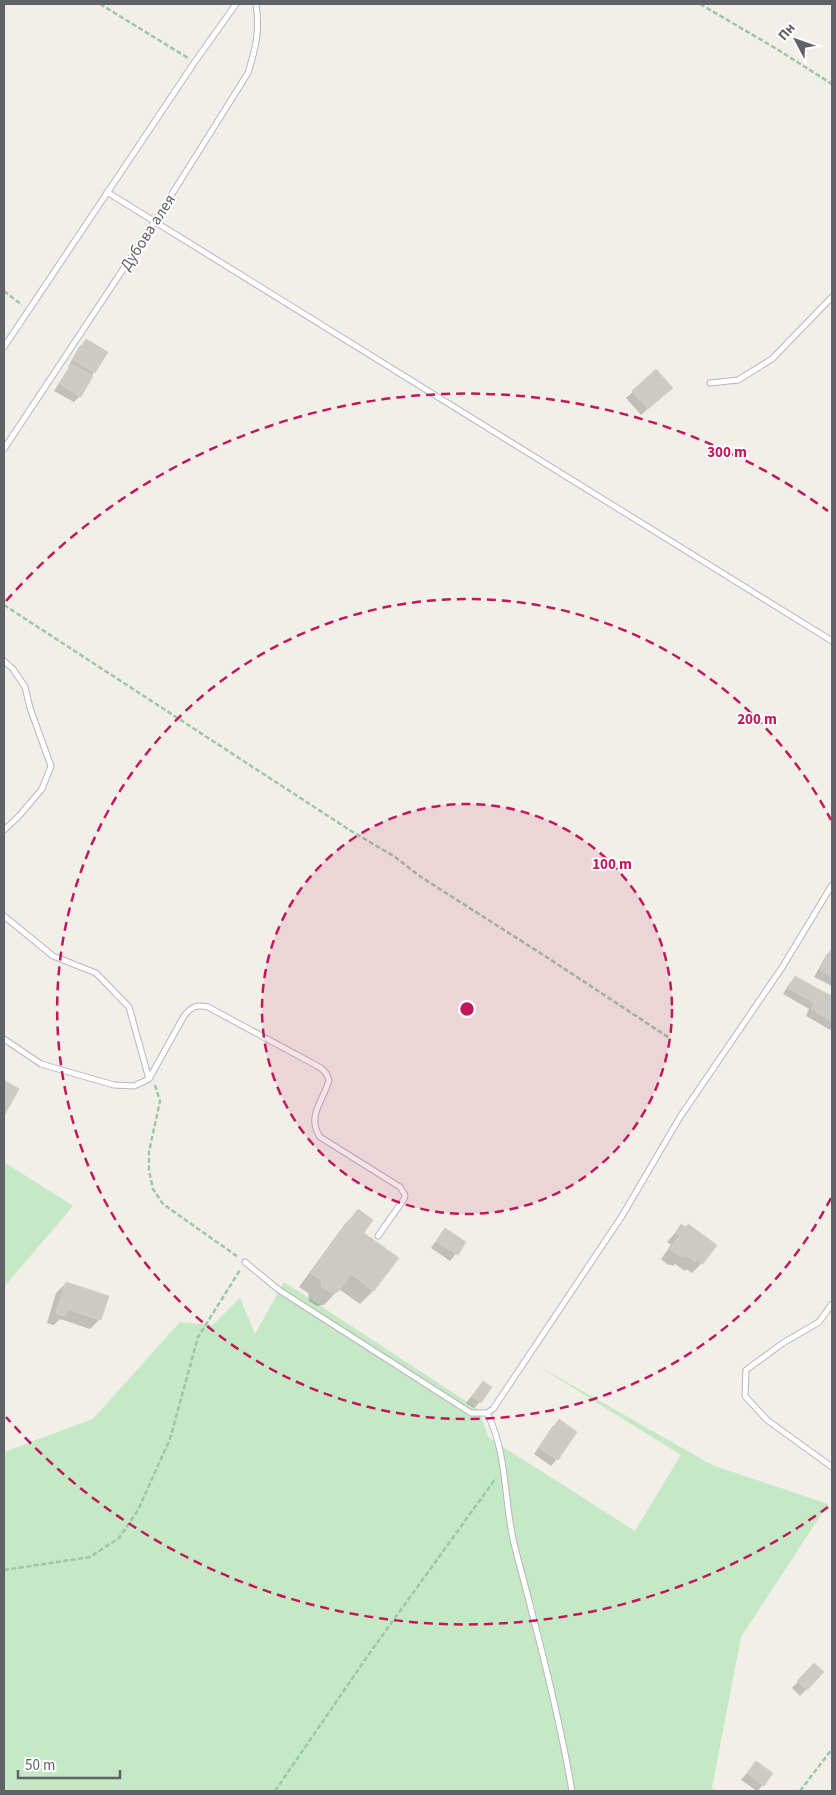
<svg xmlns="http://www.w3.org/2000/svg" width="836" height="1795" font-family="'Source Sans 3',sans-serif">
<rect width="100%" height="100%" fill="#f1efe8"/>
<path fill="#c5e8c5" d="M 4,1162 L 73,1206 L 4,1287 Z
M 284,1282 L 478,1409 L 489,1438 L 635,1531 L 681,1455 L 533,1363 L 712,1465 L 828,1504 L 741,1637 L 712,1788 L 718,1791 L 4,1791 L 4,1452 L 93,1419 L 180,1322 L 213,1325 L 240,1298 L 255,1334 Z"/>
<path fill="#0003" d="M 86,341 L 94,372 L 80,396 L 74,402 L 54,391 L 69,367 L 68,367 L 79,347 Z
M 656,371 L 664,394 L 641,415 L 626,398 Z
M 832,949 L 832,986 L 814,977 L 827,954 Z
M 795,977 L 832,998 L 832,1031 L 806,1016 L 809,1009 L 783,994 L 789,984 Z
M 358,1210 L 374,1290 L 360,1304 L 339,1289 L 324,1305 L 317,1306 L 309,1301 L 308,1293 L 299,1287 L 345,1224 Z
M 682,1225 L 715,1245 L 702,1263 L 692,1273 L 686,1269 L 685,1271 L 675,1264 L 673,1266 L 669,1264 L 668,1265 L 661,1259 L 671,1245 L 667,1242 Z
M 445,1229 L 465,1243 L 450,1261 L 431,1248 Z
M 66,1283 L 100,1319 L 90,1329 L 60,1319 L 54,1325 L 47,1323 L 56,1293 Z
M 483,1382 L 480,1402 L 474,1408 L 466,1403 Z
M 559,1421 L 557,1459 L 551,1466 L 534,1454 L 552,1427 Z
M 814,1665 L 823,1672 L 800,1696 L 792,1688 Z
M 756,1762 L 763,1785 L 757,1791 L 741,1780 Z"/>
<path fill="#cccac5" stroke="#d6d1c6" d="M 86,339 L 108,352 L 95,373 L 73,360 Z
M 71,364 L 93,376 L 81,397 L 60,384 Z
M 656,369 L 673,388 L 648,409 L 632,391 Z
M 832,948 L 832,977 L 820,970 Z
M 795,976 L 822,991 L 815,1003 L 788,988 Z
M 822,991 L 832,996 L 832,1021 L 811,1009 Z
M 4,1080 L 19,1089 L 4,1116 Z
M 358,1209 L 373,1220 L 364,1233 L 399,1258 L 374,1291 L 351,1274 L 338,1292 L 331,1293 L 322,1287 L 321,1280 L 311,1273 Z
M 681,1224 L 686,1227 L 688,1224 L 717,1245 L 703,1264 L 697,1259 L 695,1262 L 686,1255 L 684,1257 L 680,1254 L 679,1256 L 670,1249 L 680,1235 L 676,1232 Z
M 445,1228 L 466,1242 L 458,1255 L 436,1241 Z
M 66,1282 L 109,1296 L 101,1320 L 67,1309 L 65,1316 L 56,1313 Z
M 483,1381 L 492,1387 L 481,1403 L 472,1396 Z
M 559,1419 L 577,1432 L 558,1460 L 539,1448 Z
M 814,1663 L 824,1672 L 807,1690 L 797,1681 Z
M 756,1761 L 773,1773 L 764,1786 L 747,1773 Z"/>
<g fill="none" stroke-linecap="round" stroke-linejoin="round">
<defs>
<path id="service" d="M 107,192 L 832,641
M 4,347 L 194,63 L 236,4
M 710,383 L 738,380 L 772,359 L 832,297
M 4,449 L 155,221 L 248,73 C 256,47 260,31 256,4
M 4,661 L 13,669 L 25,687 L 30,708 L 51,766 L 42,789 L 19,816 L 4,830
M 4,916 L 53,956 L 96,973 L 129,1007 L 149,1079
M 4,1039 L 41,1064 L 114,1085 L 134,1086 L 149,1079 L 184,1016 C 191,1007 197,1004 208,1007 L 321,1068 L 326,1073 L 329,1080 C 324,1100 306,1116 320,1137 L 400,1187 L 405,1195 L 404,1199 L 378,1236
M 245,1262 L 279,1290 L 471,1413 L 487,1413 L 493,1409 L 622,1216 L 680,1117 L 783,966 L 832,885
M 832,1304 L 819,1322 L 783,1343 L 746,1370 L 745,1396 L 767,1420 L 832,1467
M 487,1413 C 507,1452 504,1498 513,1539 C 519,1565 527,1591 533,1617 C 548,1674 562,1733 572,1791"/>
</defs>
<use href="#service" stroke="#b5b8bc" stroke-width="7"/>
<path stroke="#9cc7a9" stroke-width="2.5" stroke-dasharray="5 2.5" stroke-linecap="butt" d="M 100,4 L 188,58
M 700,4 L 775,48 L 832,84
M 4,291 L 22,305
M 4,605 L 348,829 L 395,857 L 421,877 L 548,958 L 671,1039
M 155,1085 L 160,1101 L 149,1152 L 149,1171 L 153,1189 L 163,1204 L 238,1257
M 4,1570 L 90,1557 L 119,1538 L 138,1510 L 170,1439 L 198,1337 L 240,1270
M 275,1791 L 369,1654 L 496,1478
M 800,1791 L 832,1749"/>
<use href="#service" stroke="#fff" stroke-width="5"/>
</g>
<circle cx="467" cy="1009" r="205" fill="#c2185b" fill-opacity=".12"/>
<g fill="none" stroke="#c2185b" stroke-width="2.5" stroke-dasharray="9 6">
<circle cx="467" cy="1009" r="205"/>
<path d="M831 1198A410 410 0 1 1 831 820"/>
<path d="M828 1507A615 615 0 0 1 6 1417M6 601A615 615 0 0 1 828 511"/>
</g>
<g text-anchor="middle" stroke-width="4" stroke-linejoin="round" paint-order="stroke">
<g font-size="16" fill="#5f6368" stroke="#fff">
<text transform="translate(147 232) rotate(-57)" y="6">Дубова алея</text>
</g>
</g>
<circle cx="467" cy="1009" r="8" fill="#c2185b" stroke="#fff" stroke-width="2.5"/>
<g font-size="15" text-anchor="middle" font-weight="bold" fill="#c2185b" stroke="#fff" stroke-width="4" stroke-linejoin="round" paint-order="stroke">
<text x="727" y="457">300 m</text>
<text x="757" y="724">200 m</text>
<text x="612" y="869">100 m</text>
</g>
<rect width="836" height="1795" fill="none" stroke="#5f6368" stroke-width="10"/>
<g transform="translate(796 40) rotate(311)" stroke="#ffffff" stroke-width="4" paint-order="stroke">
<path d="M0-4L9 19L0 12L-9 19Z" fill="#5f6368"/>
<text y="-8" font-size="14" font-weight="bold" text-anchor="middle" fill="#5f6368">Пн</text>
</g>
<path d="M18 1770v8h102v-8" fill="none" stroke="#5f6368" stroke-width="2.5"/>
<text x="25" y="1770" font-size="15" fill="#5f6368" stroke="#ffffff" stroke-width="4" paint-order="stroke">50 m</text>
</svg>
